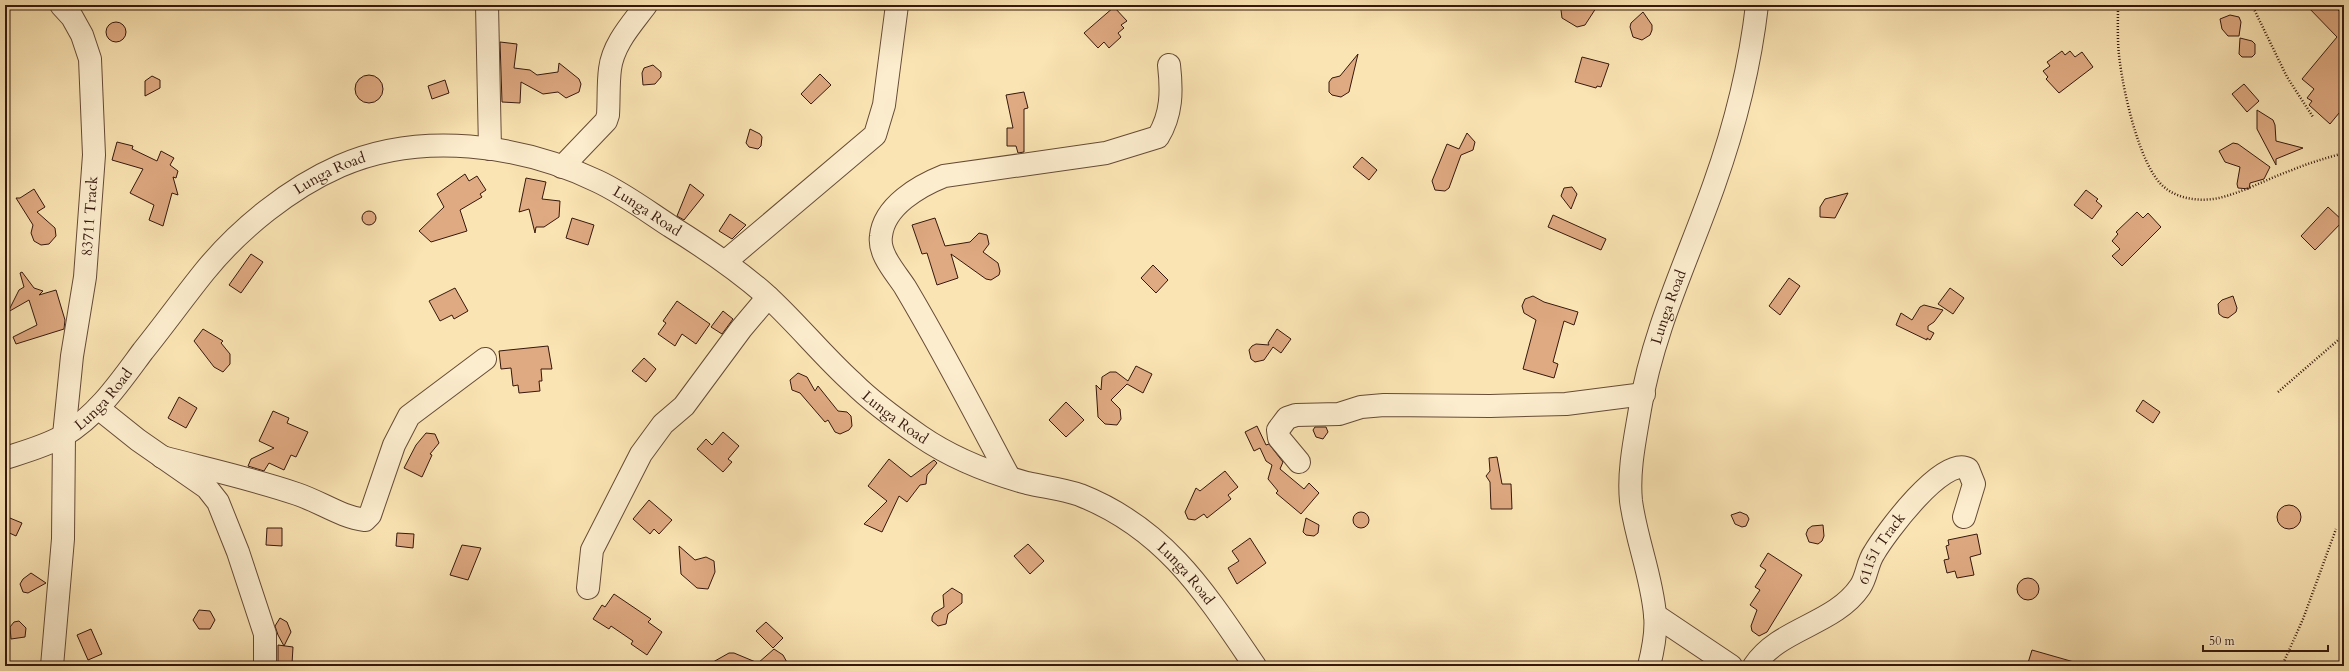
<svg xmlns="http://www.w3.org/2000/svg" width="2349" height="671" font-family="Cardo,serif">
<rect width="100%" height="100%" fill="#fbe4b3"/>
<filter id="stains"><feTurbulence type="fractalNoise" baseFrequency=".005" numOctaves="4"/><feColorMatrix values="0 0 0 0 .2 0 0 0 0 .09 0 0 0 0 .02 0 0 0 .5 -.17"/></filter>
<radialGradient id="worn" r=".72"><stop offset=".6" stop-color="#630" stop-opacity="0"/><stop offset="1" stop-color="#630" stop-opacity=".3"/></radialGradient>
<path fill="#dfa981" stroke="#35180d" d="M 1564,5 L 1598,5 L 1585,25 L 1577,27 L 1562,18 L 1561,10 Z
M 2306,5 L 2333,5 L 2344,16 L 2344,107 L 2330,124 L 2309,105 L 2312,101 L 2307,98 L 2314,89 L 2302,79 L 2337,37 Z
M 1114,7 L 1127,21 L 1121,25 L 1124,28 L 1118,33 L 1121,37 L 1109,48 L 1104,42 L 1098,48 L 1084,33 Z
M 1643,12 L 1652,25 L 1652,30 L 1650,35 L 1642,40 L 1633,37 L 1630,27 L 1631,23 Z
M 2230,15 L 2239,17 L 2241,22 L 2239,36 L 2228,36 L 2222,29 L 2220,19 Z
M106 32a10 10 0 1 1 20 0a10 10 0 1 1-20 0Z
M 2240,38 L 2252,41 L 2255,44 L 2255,54 L 2252,57 L 2242,57 L 2239,54 Z
M 500,42 L 517,44 L 514,68 L 530,70 L 537,75 L 558,72 L 559,63 L 579,79 L 581,84 L 579,92 L 566,98 L 558,92 L 543,94 L 521,82 L 520,103 L 502,102 Z
M 2062,51 L 2065,55 L 2070,51 L 2075,57 L 2082,52 L 2093,67 L 2059,93 L 2046,79 L 2048,77 L 2043,71 L 2050,66 L 2047,62 Z
M 1358,54 L 1349,92 L 1341,97 L 1332,95 L 1329,92 L 1329,82 L 1332,78 L 1340,76 Z
M 1582,57 L 1609,64 L 1601,87 L 1597,86 L 1596,88 L 1575,82 Z
M 653,65 L 661,72 L 661,77 L 655,84 L 643,85 L 642,73 L 644,68 Z
M 820,74 L 831,85 L 811,104 L 801,94 Z
M355 89a14 14 0 1 1 28 0a14 14 0 1 1-28 0Z
M 152,76 L 160,80 L 160,88 L 145,96 L 145,81 Z
M 445,80 L 449,93 L 432,99 L 428,86 Z
M 2244,84 L 2259,101 L 2247,112 L 2232,94 Z
M 1024,92 L 1028,108 L 1024,109 L 1024,152 L 1018,153 L 1016,146 L 1007,146 L 1007,128 L 1013,128 L 1006,95 Z
M 2257,110 L 2273,120 L 2275,125 L 2276,141 L 2303,148 L 2276,159 L 2276,165 L 2257,129 Z
M 750,129 L 760,134 L 762,137 L 761,146 L 758,149 L 749,147 L 746,143 Z
M 1467,133 L 1475,142 L 1473,150 L 1461,155 L 1449,188 L 1445,191 L 1435,190 L 1432,181 L 1447,144 L 1459,149 Z
M 117,142 L 133,146 L 132,149 L 157,161 L 161,151 L 174,158 L 170,165 L 178,171 L 176,178 L 173,177 L 178,195 L 172,193 L 163,226 L 149,220 L 154,205 L 130,193 L 143,169 L 112,160 Z
M 2233,143 L 2238,144 L 2270,167 L 2264,179 L 2250,183 L 2249,189 L 2238,188 L 2237,184 L 2240,167 L 2225,162 L 2219,151 Z
M 1362,157 L 1377,170 L 1369,180 L 1353,167 Z
M 465,174 L 469,181 L 477,176 L 486,190 L 480,194 L 482,197 L 460,210 L 467,231 L 431,242 L 419,231 L 444,207 L 437,194 Z
M 526,178 L 546,182 L 542,199 L 560,201 L 559,217 L 544,227 L 536,227 L 535,233 L 529,209 L 519,212 Z
M 690,184 L 704,195 L 684,220 L 677,216 Z
M 1572,187 L 1577,194 L 1571,209 L 1561,196 L 1564,188 Z
M 34,189 L 45,207 L 37,212 L 55,228 L 56,236 L 49,244 L 41,245 L 34,241 L 31,233 L 33,225 L 16,198 L 20,198 Z
M 2086,190 L 2098,199 L 2096,201 L 2102,206 L 2092,219 L 2074,205 Z
M 1848,193 L 1835,218 L 1820,217 L 1820,207 L 1825,199 Z
M 2328,207 L 2343,221 L 2315,250 L 2301,236 Z
M362 218a7 7 0 1 1 14 0a7 7 0 1 1-14 0Z
M 2137,212 L 2143,218 L 2148,213 L 2161,227 L 2122,266 L 2112,256 L 2120,249 L 2112,241 L 2118,234 L 2116,232 Z
M 730,214 L 746,225 L 732,239 L 719,231 Z
M 1553,215 L 1606,239 L 1601,250 L 1548,227 Z
M 572,218 L 594,225 L 588,245 L 566,238 Z
M 935,218 L 945,246 L 970,242 L 979,233 L 987,235 L 989,244 L 983,252 L 998,263 L 1000,271 L 999,275 L 991,280 L 986,279 L 951,254 L 958,278 L 937,285 L 927,253 L 922,254 L 912,225 Z
M 251,254 L 263,262 L 241,293 L 229,285 Z
M 1153,265 L 1168,280 L 1156,293 L 1141,278 Z
M 22,272 L 34,288 L 43,291 L 39,295 L 56,290 L 65,320 L 64,329 L 16,344 L 13,337 L 37,325 L 29,300 L 8,312 L 19,290 L 24,287 L 20,273 Z
M 1789,278 L 1800,286 L 1780,315 L 1769,306 Z
M 455,288 L 468,311 L 454,319 L 452,315 L 440,321 L 429,301 Z
M 1950,288 L 1964,298 L 1953,314 L 1938,304 Z
M 1533,296 L 1544,302 L 1578,312 L 1574,325 L 1564,321 L 1553,362 L 1558,364 L 1554,378 L 1523,369 L 1536,320 L 1524,313 L 1522,306 L 1525,299 Z
M 2233,296 L 2237,308 L 2236,312 L 2228,318 L 2223,317 L 2219,314 L 2218,304 L 2222,300 Z
M 677,301 L 710,324 L 696,344 L 682,334 L 675,346 L 658,334 L 666,323 L 663,321 Z
M 1924,305 L 1943,310 L 1934,322 L 1928,326 L 1928,330 L 1934,333 L 1930,340 L 1927,338 L 1927,340 L 1896,325 L 1901,313 L 1912,320 L 1920,307 Z
M 723,311 L 733,319 L 722,334 L 711,327 Z
M 203,329 L 223,341 L 221,343 L 230,354 L 230,364 L 223,372 L 214,367 L 194,341 Z
M 1277,329 L 1291,339 L 1281,353 L 1273,347 L 1264,360 L 1255,362 L 1251,359 L 1249,350 L 1252,346 L 1256,344 L 1269,345 L 1268,343 Z
M 548,346 L 552,369 L 541,369 L 542,381 L 539,381 L 540,391 L 519,393 L 518,385 L 513,386 L 511,368 L 501,369 L 499,351 Z
M 644,358 L 656,369 L 646,382 L 632,371 Z
M 1136,366 L 1152,374 L 1143,393 L 1127,384 L 1111,400 L 1120,409 L 1121,419 L 1117,425 L 1105,424 L 1098,417 L 1096,385 L 1101,390 L 1102,377 L 1110,372 L 1116,372 L 1128,381 Z
M 798,373 L 807,377 L 815,391 L 818,386 L 838,411 L 847,412 L 851,416 L 852,426 L 849,430 L 840,434 L 835,432 L 828,420 L 825,422 L 800,393 L 792,390 L 790,380 Z
M 179,397 L 197,408 L 186,428 L 168,418 Z
M 2143,400 L 2160,412 L 2153,423 L 2136,411 Z
M 1066,402 L 1084,420 L 1066,437 L 1049,420 Z
M 273,411 L 289,418 L 287,423 L 308,432 L 296,457 L 291,455 L 284,470 L 269,463 L 264,471 L 248,466 L 251,459 L 274,448 L 259,441 Z
M 1257,426 L 1266,445 L 1269,444 L 1283,462 L 1280,469 L 1304,489 L 1309,483 L 1319,493 L 1301,514 L 1276,493 L 1278,491 L 1268,479 L 1272,465 L 1266,461 L 1260,448 L 1254,451 L 1245,432 Z
M 1315,427 L 1326,427 L 1328,432 L 1323,439 L 1316,437 L 1313,430 Z
M 723,432 L 739,446 L 728,459 L 732,462 L 723,472 L 697,449 L 706,439 L 712,445 Z
M 426,433 L 435,434 L 439,443 L 430,454 L 432,455 L 422,477 L 404,468 L 416,445 Z
M 1497,457 L 1502,484 L 1511,484 L 1512,509 L 1491,509 L 1490,482 L 1486,476 L 1490,471 L 1489,458 Z
M 889,459 L 911,477 L 934,460 L 937,463 L 927,475 L 926,484 L 920,485 L 907,502 L 899,496 L 882,532 L 864,524 L 887,501 L 868,486 Z
M 1225,471 L 1238,487 L 1228,495 L 1231,499 L 1207,518 L 1204,514 L 1195,520 L 1188,519 L 1185,512 L 1196,488 L 1200,491 Z
M 649,500 L 672,520 L 659,534 L 654,529 L 650,534 L 633,519 Z
M2277 517a12 12 0 1 1 24 0a12 12 0 1 1-24 0Z
M1353 520a8 8 0 1 1 16 0a8 8 0 1 1-16 0Z
M 1740,512 L 1747,515 L 1749,519 L 1746,526 L 1742,527 L 1735,524 L 1731,515 Z
M 5,516 L 22,523 L 16,536 L 5,531 Z
M 1306,518 L 1319,525 L 1318,533 L 1314,536 L 1306,535 L 1303,532 Z
M 1823,525 L 1824,536 L 1822,541 L 1818,544 L 1809,542 L 1806,534 L 1808,529 L 1812,526 Z
M 267,528 L 282,528 L 282,546 L 266,545 Z
M 397,533 L 414,534 L 413,548 L 396,546 Z
M 1977,534 L 1981,554 L 1970,557 L 1974,575 L 1957,578 L 1955,571 L 1947,573 L 1944,560 L 1949,559 L 1946,546 L 1949,545 L 1948,540 Z
M 1250,538 L 1266,563 L 1237,584 L 1228,568 L 1239,561 L 1232,551 Z
M 1028,544 L 1044,561 L 1030,574 L 1014,556 Z
M 462,545 L 481,548 L 468,580 L 450,575 Z
M 679,546 L 695,560 L 706,557 L 714,561 L 715,572 L 708,589 L 697,588 L 681,574 Z
M 1768,553 L 1802,575 L 1767,632 L 1759,636 L 1752,631 L 1751,626 L 1757,610 L 1750,605 L 1760,590 L 1755,587 L 1766,570 L 1760,566 Z
M 31,573 L 46,583 L 28,593 L 23,592 L 20,584 L 23,579 Z
M2017 589a11 11 0 1 1 22 0a11 11 0 1 1-22 0Z
M 952,588 L 962,594 L 962,603 L 948,614 L 946,624 L 938,626 L 932,621 L 932,617 L 934,613 L 944,607 L 943,595 Z
M 614,594 L 651,619 L 648,622 L 662,632 L 647,655 L 631,644 L 633,641 L 611,626 L 609,629 L 593,619 L 602,605 L 605,607 Z
M 199,610 L 210,611 L 215,620 L 210,629 L 199,629 L 193,620 Z
M 280,618 L 287,622 L 291,632 L 284,646 L 278,635 L 275,626 Z
M 19,621 L 26,628 L 25,637 L 11,639 L 10,627 L 14,622 Z
M 766,622 L 783,638 L 773,648 L 756,631 Z
M 91,629 L 102,654 L 88,660 L 77,635 Z
M 278,645 L 293,647 L 292,664 L 278,662 Z
M 774,649 L 783,655 L 789,666 L 706,666 L 729,653 L 734,653 L 758,663 Z
M 2032,650 L 2074,662 L 2074,666 L 2027,666 Z"/>
<g fill="none" stroke-linecap="round" stroke-linejoin="round">
<defs>
<g id="minor">
<path d="M 487,5 L 490,149"/>
<path d="M 562,167 L 606,121 L 608,115 C 609,100 608,84 610,69 C 613,44 632,24 646,5"/>
<path d="M 726,261 L 875,135 L 884,105 L 897,5"/>
<path d="M 98,408 L 138,440 L 207,488 L 218,502 L 238,552 L 265,634 L 265,666"/>
<path d="M 162,457 C 207,469 253,479 297,494 C 321,502 341,517 365,520 L 370,515 L 394,445 L 409,416 L 485,359"/>
<path id="s1" d="M 5,458 C 24,452 46,446 63,436 C 98,415 120,382 143,351 C 164,325 184,297 205,271 C 240,228 290,188 340,166 C 420,131 520,144 597,181 C 623,193 647,211 670,226 C 704,247 735,268 765,294 C 796,322 822,355 853,383 C 873,403 897,420 920,436 C 952,458 990,473 1027,483 C 1044,487 1063,489 1080,495 C 1166,529 1206,594 1255,666"/>
<path d="M 1299,462 L 1279,438 L 1278,430 L 1287,418 L 1296,415 L 1339,414 L 1361,407 L 1384,405 L 1490,406 L 1566,404 L 1644,394"/>
<path d="M 1009,477 C 975,413 942,349 905,287 C 896,273 878,254 881,236 C 884,206 919,186 944,176 L 1106,153 L 1158,137 C 1172,114 1172,91 1169,65"/>
<path d="M 588,588 L 592,550 L 641,454 L 663,424 L 684,406 L 741,329 L 768,297"/>
<path d="M 1655,615 L 1731,666"/>
<path id="s2" d="M 52,666 L 63,539 L 64,435 L 72,356 L 85,277 L 94,155 L 90,59 L 82,35 L 72,17 L 61,5"/>
<path id="s3" d="M 1649,666 C 1653,650 1657,632 1655,615 C 1652,577 1636,539 1631,501 C 1628,471 1635,439 1640,409 C 1653,330 1688,259 1714,185 C 1735,126 1750,66 1757,5"/>
<path id="s4" d="M 1754,666 C 1779,628 1834,625 1860,587 C 1867,577 1867,563 1874,553 C 1885,534 1944,454 1968,469 L 1974,484 L 1964,517"/>
</g>
</defs>
<use href="#minor" stroke="#664b36" stroke-width="24"/>
<path stroke="#35180d" stroke-width="2.5" stroke-dasharray="1 2" stroke-linecap="butt" d="M 2118,5 C 2118,24 2117,44 2120,63 C 2124,94 2140,167 2164,187 C 2178,199 2200,202 2219,198 C 2244,192 2267,179 2292,170 C 2309,163 2326,158 2344,153
M 2252,5 L 2287,77 L 2313,117
M 2278,392 L 2344,335
M 2282,666 L 2303,619 L 2336,529"/>
<use href="#minor" stroke="#fcedce" stroke-width="22"/>
</g>
<g text-anchor="middle" stroke-width="4" stroke-linejoin="round" paint-order="stroke">
<g font-size="15" fill="#35180d" stroke="#fcedce">
<text dy="5" stroke="none"><textPath href="#s1" startOffset="441">Lunga Road</textPath></text>
<text dy="5" stroke="none"><textPath href="#s1" startOffset="777">Lunga Road</textPath></text>
<text dy="5" stroke="none"><textPath href="#s2" startOffset="452">83711 Track</textPath></text>
<text dy="5" stroke="none"><textPath href="#s3" startOffset="367">Lunga Road</textPath></text>
<text dy="5" stroke="none"><textPath href="#s1" startOffset="117">Lunga Road</textPath></text>
<text dy="5" stroke="none"><textPath href="#s1" startOffset="1101">Lunga Road</textPath></text>
<text dy="5" stroke="none"><textPath href="#s4" startOffset="178">61151 Track</textPath></text>
<text dy="5" stroke="none"><textPath href="#s1" startOffset="1437">Lunga Road</textPath></text>
</g>
</g>
<rect width="2349" height="671" fill="none" stroke="#fbe4b3" stroke-width="20"/>
<rect x="6" y="6" width="2337" height="659" fill="none" stroke="#35180d" stroke-width="2"/>
<rect x="10" y="10" width="2329" height="651" fill="none" stroke="#35180d"/>
<path d="M2203 645v6h125v-6" fill="none" stroke="#35180d" stroke-width="2"/>
<text x="2209" y="645" font-size="12" fill="#35180d" stroke="#fcedce" stroke-width="3" paint-order="stroke">50 m</text>
<rect width="100%" height="100%" filter="url(#stains)"/>
<rect width="100%" height="100%" fill="url(#worn)"/>
</svg>
